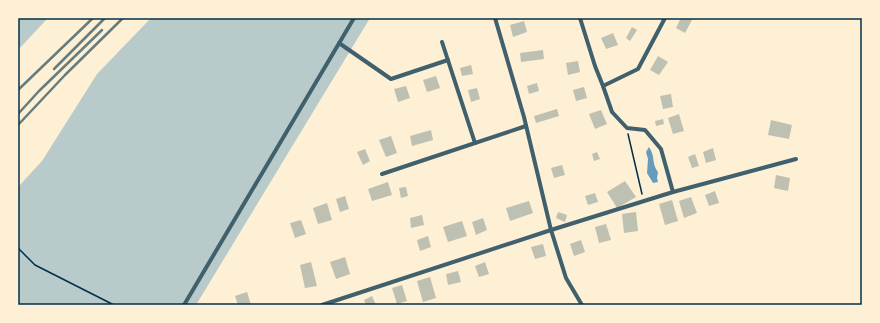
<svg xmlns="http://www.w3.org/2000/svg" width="880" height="323" font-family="Spectral,serif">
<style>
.green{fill:#b9caca}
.water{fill:#669bbc}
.building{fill:#bec0b2}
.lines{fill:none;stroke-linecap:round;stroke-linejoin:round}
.path{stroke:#003049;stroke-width:1.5}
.minor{stroke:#3f606c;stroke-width:4}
.rail{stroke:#657d81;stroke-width:2.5}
.neatline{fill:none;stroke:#003049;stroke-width:1.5}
</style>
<rect width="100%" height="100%" fill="#fdf0d5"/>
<g class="green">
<path d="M18,18H48L18,50Z"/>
<path d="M151,18H370L196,305H18V187L42,161L97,74Z"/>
</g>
<path class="water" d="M649,147C656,158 651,162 658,172L657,178L658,182L653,183L647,173L648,159L646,152Z"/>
<g class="building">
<path d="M681,18H693L685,33L676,28Z"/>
<path d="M524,21L527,32L513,37L510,25Z"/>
<path d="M632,27L637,30L630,41L626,38Z"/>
<path d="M613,33L618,45L606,49L601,38Z"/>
<path d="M543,50L544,59L521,62L520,53Z"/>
<path d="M658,56L668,62L659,75L650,70Z"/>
<path d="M578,61L580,72L568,75L566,63Z"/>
<path d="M471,65L473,74L462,76L460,68Z"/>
<path d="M436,76L440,88L427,92L423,80Z"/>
<path d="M537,83L539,91L529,94L527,86Z"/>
<path d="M406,86L410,98L398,102L394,89Z"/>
<path d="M584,87L587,98L576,101L573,90Z"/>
<path d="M477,88L480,99L471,102L468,90Z"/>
<path d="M671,94L673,107L663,109L660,96Z"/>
<path d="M557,109L559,116L536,123L534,116Z"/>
<path d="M601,110L607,124L595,129L589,114Z"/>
<path d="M679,114L684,131L673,134L668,118Z"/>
<path d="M663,119L664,124L656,126L655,121Z"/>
<path d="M771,120L792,125L789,139L768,135Z"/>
<path d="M431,130L433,140L412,146L410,136Z"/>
<path d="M391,136L397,153L386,157L379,140Z"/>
<path d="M713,148L716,160L706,163L703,152Z"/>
<path d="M365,149L370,161L363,165L357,152Z"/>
<path d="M597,152L600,159L594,161L592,154Z"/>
<path d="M695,154L699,166L692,168L688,157Z"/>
<path d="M562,165L565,175L554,178L551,168Z"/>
<path d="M776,175L790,178L788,191L774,188Z"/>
<path d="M625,181L636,197L617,208L607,192Z"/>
<path d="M388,182L392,195L372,201L368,189Z"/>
<path d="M406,187L408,196L401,198L399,188Z"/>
<path d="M715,191L719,203L709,206L705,195Z"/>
<path d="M595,193L598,202L588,205L585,196Z"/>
<path d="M345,196L349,209L340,212L336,199Z"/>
<path d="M691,197L697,213L684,218L679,201Z"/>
<path d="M672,200L678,221L665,225L659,204Z"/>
<path d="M529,201L533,213L510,221L506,208Z"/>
<path d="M327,203L332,220L318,224L313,208Z"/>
<path d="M558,212L567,215L565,222L556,218Z"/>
<path d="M636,212L638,231L624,233L622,214Z"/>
<path d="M422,215L424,225L411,228L410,218Z"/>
<path d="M483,218L487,230L476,235L472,222Z"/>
<path d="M301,220L306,234L295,238L290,223Z"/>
<path d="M462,221L467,236L448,242L443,227Z"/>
<path d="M606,224L611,240L599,243L595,227Z"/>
<path d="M428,236L431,247L420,251L417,240Z"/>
<path d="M581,240L585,252L574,256L570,244Z"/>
<path d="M543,244L546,256L535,259L531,247Z"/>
<path d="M345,257L350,274L336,279L330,262Z"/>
<path d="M311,262L317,286L305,288L300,265Z"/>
<path d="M485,262L489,274L479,277L475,266Z"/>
<path d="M458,271L461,282L448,285L446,274Z"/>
<path d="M430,277L436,298L423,302L417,281Z"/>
<path d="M402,285L407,301L397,304L392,288Z"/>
<path d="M247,292L251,305H238L235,296Z"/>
<path d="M372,296L376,305H366L364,300Z"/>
</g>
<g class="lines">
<g class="path">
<path d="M628,134L642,194"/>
<path d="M18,248L35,265L114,305"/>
</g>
<g class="minor">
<path d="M495,18L524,117L551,230L566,278L582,305"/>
<path d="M580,18L595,66L603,86L612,112L627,128L645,130L661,149L673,192"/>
<path d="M442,42L475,143"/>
<path d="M339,43L391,79L448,60"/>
<path d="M603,86L638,69L665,18"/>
<path d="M382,174L526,126"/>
<path d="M184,305L354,18"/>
<path d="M322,305L551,230L673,192L796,159"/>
</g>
<g class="rail">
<path d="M54,69L105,18"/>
<path d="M18,90L93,18"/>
<path d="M18,114L39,91L102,30"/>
<path d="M18,125L65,75L123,18"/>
</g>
</g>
<rect width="880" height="323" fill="none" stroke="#fdf0d5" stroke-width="38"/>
<rect x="19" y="19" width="842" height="285" class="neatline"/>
</svg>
